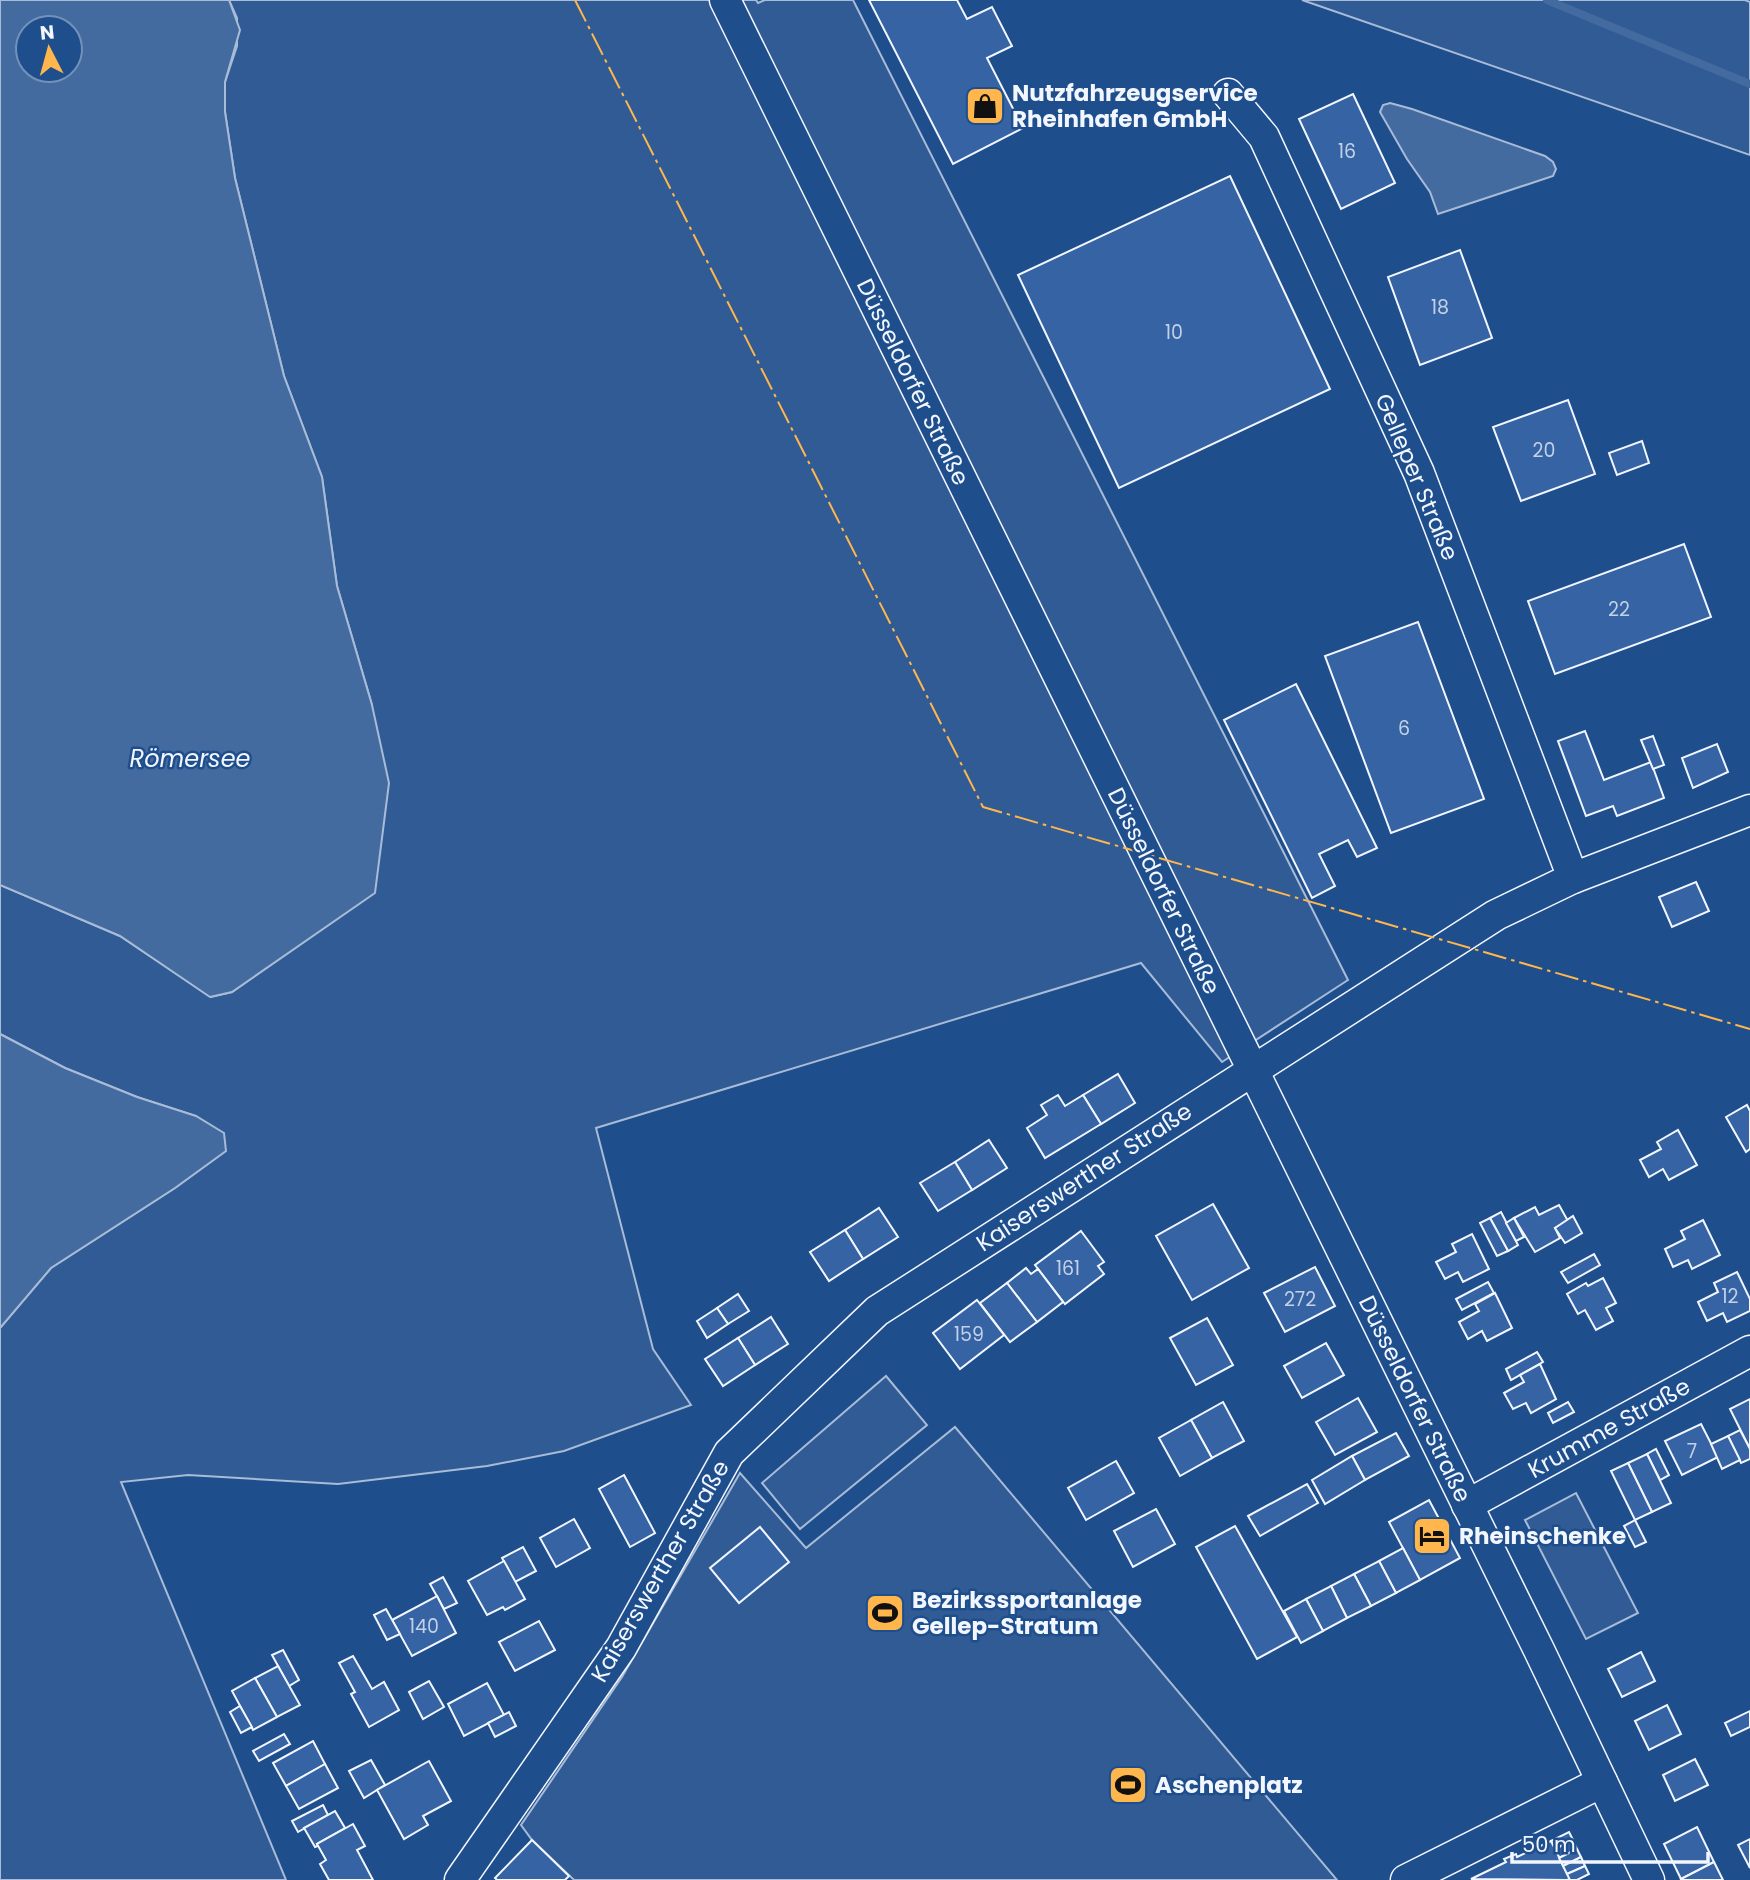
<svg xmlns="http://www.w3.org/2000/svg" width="1750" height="1880" font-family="Poppins,sans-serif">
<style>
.built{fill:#305b95;stroke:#a8bbd7;stroke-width:2}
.water{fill:#446ba0;stroke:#a8bbd7;stroke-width:2;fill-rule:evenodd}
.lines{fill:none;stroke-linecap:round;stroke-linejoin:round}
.stream{stroke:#446ba0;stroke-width:8}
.building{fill:#3563a3;stroke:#f2f6ff;stroke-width:2}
.minor-casing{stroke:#f2f6ff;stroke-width:33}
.minor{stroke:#1f4e8c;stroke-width:30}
.power{stroke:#ffb74d;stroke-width:2;stroke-dasharray:24 5 3.5 5;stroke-linecap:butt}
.labels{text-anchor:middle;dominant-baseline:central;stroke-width:5;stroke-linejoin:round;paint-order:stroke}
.number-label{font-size:19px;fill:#c3d1e8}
.poi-label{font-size:23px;font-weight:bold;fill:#f2f6ff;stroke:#1f4e8c;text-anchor:start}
.street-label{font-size:23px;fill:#f2f6ff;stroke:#1f4e8c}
.water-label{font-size:24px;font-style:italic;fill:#f2f6ff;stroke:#1f4e8c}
</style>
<rect width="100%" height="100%" fill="#1f4e8c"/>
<g class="built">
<path d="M229,0H756L758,3L765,0H853L1348,980L1222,1062L1141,963L596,1128L653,1349L691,1405L564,1451L487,1466L338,1484L188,1475L121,1482L286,1880H0V1328L51,1268L175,1188L225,1151L196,1116L137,1097L65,1068L0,1034V885L120,936L211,997L232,992L375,892L372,705L337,586L322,477L284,376L235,178L225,112V82L237,46V18Z"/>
<path d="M1302,0H1745L1750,2V155Z"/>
<path d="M886,1376L927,1425L800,1529L762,1483Z"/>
<path d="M955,1427L1337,1880H574L532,1840L521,1825L622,1677L740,1473L806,1548Z"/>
<path d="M1576,1493L1638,1613L1586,1639L1525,1520Z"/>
</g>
<g class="water">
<path d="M0,0H229L240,30L225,82V112L235,178L284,376L322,477L337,586L372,705L389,783L375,893L232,992L210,997L120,936L0,885ZM28,28H70V70H28Z"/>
<path d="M1390,103L1412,109L1545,156L1553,162L1556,169L1553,176L1438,214L1430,192L1407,159L1380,112L1383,105Z"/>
<path d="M0,1034L65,1068L137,1097L196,1116L224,1133L226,1151L175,1188L51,1268L0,1328Z"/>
</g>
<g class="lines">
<path class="stream" d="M1547,0L1750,84"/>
</g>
<g class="building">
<path d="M869,0H957L967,19L992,7L1012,46L987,58L1023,128L953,164Z"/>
<path d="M1353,94L1395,183L1341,209L1299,119Z"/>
<path d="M1230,176L1330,389L1119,488L1018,275Z"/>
<path d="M1460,250L1492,338L1420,365L1388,277Z"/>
<path d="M1568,400L1595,474L1521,501L1493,427Z"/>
<path d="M1642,441L1649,463L1617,475L1609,453Z"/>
<path d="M1684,544L1711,617L1555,674L1528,601Z"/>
<path d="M1418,622L1484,799L1391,833L1325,656Z"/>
<path d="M1296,684L1377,848L1357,857L1348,840L1319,854L1335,886L1312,898L1224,720Z"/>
<path d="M1585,731L1604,780L1651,762L1664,798L1617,816L1613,806L1586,816L1558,741Z"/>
<path d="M1653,736L1664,765L1653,769L1641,740Z"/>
<path d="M1717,744L1728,772L1693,788L1682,758Z"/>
<path d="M1696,882L1709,911L1672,927L1659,897Z"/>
<path d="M1118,1074L1135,1103L1101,1124L1083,1095Z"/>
<path d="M1058,1095L1065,1106L1083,1095L1101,1124L1045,1158L1027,1128L1047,1115L1041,1105Z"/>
<path d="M1747,1105L1750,1111V1149L1746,1152L1726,1117Z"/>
<path d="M1678,1130L1697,1165L1669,1180L1663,1169L1649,1177L1640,1160L1661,1149L1657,1142Z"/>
<path d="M989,1140L1007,1168L972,1190L955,1162Z"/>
<path d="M955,1162L972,1190L938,1211L920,1183Z"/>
<path d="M1213,1204L1249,1268L1192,1300L1156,1236Z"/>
<path d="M1559,1205L1568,1221L1555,1228L1560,1238L1535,1252L1514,1218L1535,1207L1539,1215Z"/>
<path d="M879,1208L898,1237L863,1259L845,1230Z"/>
<path d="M1501,1212L1518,1245L1508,1251L1490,1218Z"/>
<path d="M1573,1216L1582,1233L1565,1243L1555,1228Z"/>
<path d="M1490,1218L1508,1251L1497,1256L1480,1223Z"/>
<path d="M1514,1218L1524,1237L1516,1241L1506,1223Z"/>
<path d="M1703,1220L1720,1255L1692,1269L1688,1260L1673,1267L1665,1249L1685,1239L1681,1231Z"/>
<path d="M845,1230L863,1259L829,1281L810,1252Z"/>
<path d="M1081,1231L1104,1262L1098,1266L1104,1274L1065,1304L1035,1265Z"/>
<path d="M1472,1234L1489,1269L1463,1282L1458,1272L1445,1279L1436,1262L1456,1252L1452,1244Z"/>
<path d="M1594,1254L1600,1265L1568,1283L1561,1272Z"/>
<path d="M1315,1267L1335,1306L1285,1332L1264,1293Z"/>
<path d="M1026,1268L1031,1274L1038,1269L1063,1302L1037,1322L1007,1283Z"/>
<path d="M1737,1272L1750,1299V1311L1727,1322L1723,1313L1707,1321L1698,1302L1718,1292L1714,1283Z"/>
<path d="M1603,1278L1616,1303L1606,1308L1613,1321L1596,1330L1585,1310L1578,1314L1567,1294L1586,1283L1588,1286Z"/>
<path d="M1488,1282L1494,1293L1462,1310L1456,1299Z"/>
<path d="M1007,1283L1037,1322L1010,1342L980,1303Z"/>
<path d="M1495,1293L1512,1328L1487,1341L1482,1331L1468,1339L1459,1322L1479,1311L1475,1304Z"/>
<path d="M738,1294L749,1311L728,1324L717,1308Z"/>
<path d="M977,1300L1004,1335L960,1369L933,1333Z"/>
<path d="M717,1308L728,1324L707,1338L697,1321Z"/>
<path d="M771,1317L788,1344L755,1365L738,1338Z"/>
<path d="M1207,1318L1233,1365L1196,1385L1170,1338Z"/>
<path d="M738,1338L755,1365L723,1386L705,1359Z"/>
<path d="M1326,1343L1344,1375L1302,1398L1284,1366Z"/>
<path d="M1537,1352L1543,1362L1511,1380L1506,1369Z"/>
<path d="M1540,1364L1556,1399L1531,1413L1526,1403L1513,1409L1504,1393L1524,1382L1520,1375Z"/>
<path d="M1358,1398L1377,1432L1335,1455L1316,1422Z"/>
<path d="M1750,1399V1449L1730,1409Z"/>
<path d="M1223,1402L1244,1441L1212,1458L1191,1420Z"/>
<path d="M1568,1402L1574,1412L1553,1423L1548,1413Z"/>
<path d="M1191,1420L1212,1458L1180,1476L1159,1438Z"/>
<path d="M1701,1424L1718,1457L1682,1475L1665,1441Z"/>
<path d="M1740,1430L1750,1449V1459L1741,1463L1728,1436Z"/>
<path d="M1396,1433L1409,1456L1365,1480L1352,1456Z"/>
<path d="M1728,1436L1740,1460L1722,1469L1711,1444Z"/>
<path d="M1656,1449L1669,1475L1660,1480L1647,1454Z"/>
<path d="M1647,1454L1671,1503L1652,1512L1628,1463Z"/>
<path d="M1352,1456L1365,1480L1325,1504L1312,1480Z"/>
<path d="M1116,1461L1134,1493L1086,1520L1068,1488Z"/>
<path d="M1628,1463L1652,1512L1635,1520L1611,1471Z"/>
<path d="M624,1475L655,1533L630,1547L599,1489Z"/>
<path d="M1307,1484L1318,1503L1260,1536L1248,1516Z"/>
<path d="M1429,1500L1460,1558L1420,1580L1389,1522Z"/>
<path d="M1156,1509L1175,1544L1133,1567L1114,1531Z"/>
<path d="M574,1519L590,1548L556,1567L540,1538Z"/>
<path d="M1635,1520L1646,1542L1635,1547L1624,1526Z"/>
<path d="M1235,1526L1297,1637L1257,1659L1196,1547Z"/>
<path d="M760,1527L789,1562L739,1603L710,1568Z"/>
<path d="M523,1547L536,1571L515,1582L502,1558Z"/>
<path d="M1403,1548L1420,1580L1396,1593L1379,1561Z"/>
<path d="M504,1561L525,1599L505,1610L503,1607L487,1615L468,1581Z"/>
<path d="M1379,1561L1396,1593L1371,1606L1354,1574Z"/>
<path d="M1354,1574L1371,1606L1347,1618L1331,1586Z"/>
<path d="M443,1577L457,1603L444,1609L430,1584Z"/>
<path d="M1331,1586L1347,1618L1323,1631L1306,1599Z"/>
<path d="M437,1596L456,1633L412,1656L392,1620Z"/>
<path d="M1306,1599L1323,1631L1301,1643L1284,1611Z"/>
<path d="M386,1609L400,1634L387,1640L374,1615Z"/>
<path d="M539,1621L555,1650L515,1671L499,1642Z"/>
<path d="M283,1650L299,1680L289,1686L272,1655Z"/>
<path d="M1641,1652L1655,1681L1622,1697L1608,1669Z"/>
<path d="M353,1656L372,1689L384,1682L399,1710L369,1727L351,1694L355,1692L339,1663Z"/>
<path d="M278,1666L300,1705L277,1717L255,1678Z"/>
<path d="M255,1678L277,1717L253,1730L232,1691Z"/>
<path d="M429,1681L444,1707L423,1719L409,1692Z"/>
<path d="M487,1683L504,1715L464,1736L448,1704Z"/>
<path d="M1667,1705L1681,1734L1649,1750L1635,1721Z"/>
<path d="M240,1706L252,1727L241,1733L230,1712Z"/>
<path d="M1750,1711V1727L1731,1736L1725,1723Z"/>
<path d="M509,1712L516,1726L495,1737L488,1723Z"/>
<path d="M284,1734L290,1744L259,1761L253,1751Z"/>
<path d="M313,1741L325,1764L286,1786L273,1763Z"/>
<path d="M1695,1759L1708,1785L1675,1801L1663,1775Z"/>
<path d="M371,1760L385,1785L364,1798L349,1771Z"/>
<path d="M429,1761L451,1801L423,1816L428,1825L404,1839L377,1790Z"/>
<path d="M325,1764L338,1788L299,1809L286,1786Z"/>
<path d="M323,1805L328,1815L298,1832L292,1821Z"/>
<path d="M335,1811L345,1828L317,1844L318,1846L315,1847L304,1828Z"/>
<path d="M353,1824L365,1846L357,1850L373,1880H329L320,1864L326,1860L317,1844Z"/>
<path d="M1697,1827L1714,1862L1681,1879L1664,1844Z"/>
<path d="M1569,1832L1573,1840L1555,1849L1551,1841Z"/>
<path d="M1750,1839V1868L1738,1845Z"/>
<path d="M532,1840L569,1876L565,1880H497L495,1878Z"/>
<path d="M1573,1840L1577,1849L1559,1858L1555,1849Z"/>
<path d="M1551,1841L1570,1879L1567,1880L1471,1879L1506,1862L1504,1859L1516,1854L1517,1857Z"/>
<path d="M1577,1849L1581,1857L1563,1866L1559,1858Z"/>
<path d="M1581,1857L1585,1866L1567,1874L1563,1866Z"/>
<path d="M1714,1862L1723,1880H1682L1681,1879Z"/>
<path d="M1585,1866L1589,1874L1577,1880H1570L1567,1874Z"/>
</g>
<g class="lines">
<g class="minor-casing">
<g id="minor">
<path d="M725,0L1539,1650L1649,1880"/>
<path d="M1228,94L1264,137L1419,473L1573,878"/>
<path d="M1467,1505L1750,1351"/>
<path d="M460,1880L621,1648L729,1453L877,1311L1496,915L1573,878L1750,810"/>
<path d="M1406,1880L1602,1782"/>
</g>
</g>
<use href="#minor" class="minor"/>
<path class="power" d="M575,0L983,807L1750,1029"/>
</g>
<defs>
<g id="shop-square" transform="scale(2.0125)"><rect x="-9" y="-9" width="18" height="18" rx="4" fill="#ffb74d" stroke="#1f4e8c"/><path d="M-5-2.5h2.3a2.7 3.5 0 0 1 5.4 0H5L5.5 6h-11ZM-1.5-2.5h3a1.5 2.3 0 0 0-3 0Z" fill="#111"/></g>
<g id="hotel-square" transform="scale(2.0125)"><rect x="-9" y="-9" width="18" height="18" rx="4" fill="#ffb74d" stroke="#1f4e8c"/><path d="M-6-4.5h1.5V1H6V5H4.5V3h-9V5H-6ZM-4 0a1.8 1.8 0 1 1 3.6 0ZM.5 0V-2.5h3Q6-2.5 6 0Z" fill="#111"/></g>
<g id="stadium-square" transform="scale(2.0125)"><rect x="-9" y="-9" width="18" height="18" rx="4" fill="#ffb74d" stroke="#1f4e8c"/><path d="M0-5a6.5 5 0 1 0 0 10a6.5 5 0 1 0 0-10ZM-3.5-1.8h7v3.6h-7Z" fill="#111"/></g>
</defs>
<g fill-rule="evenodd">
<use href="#shop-square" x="985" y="106"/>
<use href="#hotel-square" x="1432" y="1536"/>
<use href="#stadium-square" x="885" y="1613"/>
<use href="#stadium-square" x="1128" y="1785"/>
</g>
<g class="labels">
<g class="number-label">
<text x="1347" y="151">16</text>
<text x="1440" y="307">18</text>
<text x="1174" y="332">10</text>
<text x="1544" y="450">20</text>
<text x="1619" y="609">22</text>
<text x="1404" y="728">6</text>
<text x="1068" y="1268">161</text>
<text x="1730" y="1296">12</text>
<text x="1300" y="1299">272</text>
<text x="969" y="1334">159</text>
<text x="1692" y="1451">7</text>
<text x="424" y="1626">140</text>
</g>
<g class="poi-label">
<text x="1012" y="93">Nutzfahrzeugservice<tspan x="1012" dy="26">Rheinhafen GmbH</tspan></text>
<text x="1459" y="1536">Rheinschenke</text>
<text x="912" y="1600">Bezirkssportanlage<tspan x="912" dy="26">Gellep-Stratum</tspan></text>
<text x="1155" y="1785">Aschenplatz</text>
</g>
<g class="street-label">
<text transform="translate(913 382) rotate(64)">Düsseldorfer Straße</text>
<text transform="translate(1417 477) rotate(67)">Gelleper Straße</text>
<text transform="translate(1164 891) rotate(64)">Düsseldorfer Straße</text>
<text transform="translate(1084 1177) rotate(-33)">Kaiserswerther Straße</text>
<text transform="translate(1415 1399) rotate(64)">Düsseldorfer Straße</text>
<text transform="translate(1609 1428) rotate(-29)">Krumme Straße</text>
<text transform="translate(660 1571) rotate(-60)">Kaiserswerther Straße</text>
</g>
<g class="water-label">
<text x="190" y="758">Römersee</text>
</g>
</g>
<g transform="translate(49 49) rotate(354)"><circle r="33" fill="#1f4e8c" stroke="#7391ba" stroke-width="2"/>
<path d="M0-5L12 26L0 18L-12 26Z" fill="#ffb74d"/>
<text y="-10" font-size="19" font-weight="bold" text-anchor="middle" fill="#f2f6ff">N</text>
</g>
<path d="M1512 1852v10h196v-10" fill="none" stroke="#f2f6ff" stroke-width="3.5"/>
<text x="1522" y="1852" font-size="21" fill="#f2f6ff" stroke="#1f4e8c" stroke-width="5" paint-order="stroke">50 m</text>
</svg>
